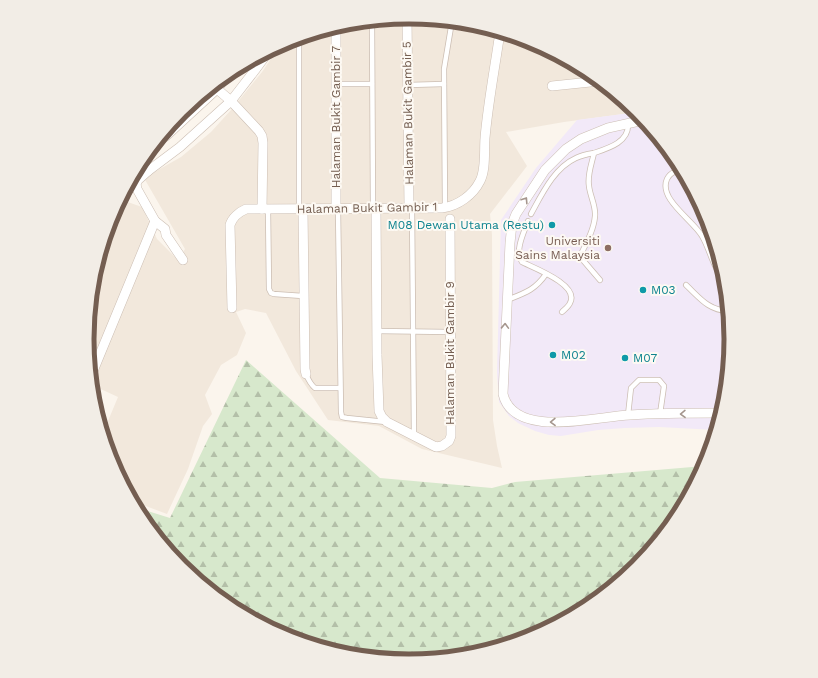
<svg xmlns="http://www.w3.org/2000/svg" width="818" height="678" font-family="'Work Sans',sans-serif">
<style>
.residential{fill:#f2e8dc}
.education{fill:#f2e9f8}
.forest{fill:url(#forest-firs)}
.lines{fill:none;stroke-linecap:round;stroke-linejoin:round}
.lane-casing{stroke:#ccbeb3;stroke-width:6}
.street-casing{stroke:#ccbeb3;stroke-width:10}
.lane{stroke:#fff;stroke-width:4.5}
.street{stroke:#fff;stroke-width:9}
.oneway{stroke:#a5968e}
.culture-dot{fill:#0f9aa8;stroke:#fdf9f3;stroke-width:1.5}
.education-dot{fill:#8d6e63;stroke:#fdf9f3;stroke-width:1.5}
.labels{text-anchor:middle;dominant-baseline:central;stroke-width:4;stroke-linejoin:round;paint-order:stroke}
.street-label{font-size:12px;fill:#745e51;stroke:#fdf9f3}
.culture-label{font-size:12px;fill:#0d838f;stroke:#fdf9f3;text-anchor:start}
.education-label{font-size:12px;fill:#785e54;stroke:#fdf9f3;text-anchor:end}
.rim{fill:none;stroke:#745e51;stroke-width:5}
</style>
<defs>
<pattern id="forest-firs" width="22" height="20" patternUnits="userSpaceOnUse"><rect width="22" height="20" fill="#d7e8cc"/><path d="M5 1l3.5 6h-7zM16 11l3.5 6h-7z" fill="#b3bfa8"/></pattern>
</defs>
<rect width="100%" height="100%" fill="#fbf5ed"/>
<path class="residential" d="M409,17L472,23L532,42L588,71L638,112L564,122L506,132L527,166L490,214L492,235L493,420L497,446L502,468L422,449L379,426L328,420L296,371L266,313L245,309L236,312L246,333L237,355L221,365L205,395L212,414L203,426L188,469L167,514L143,505L129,495L111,462L103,433L118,397L92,385L87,339L93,276L122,200L142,207L157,239L178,260L185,249L144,178L181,157L211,132L231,110L262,72L281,44L286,41L346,23Z"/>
<path class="education" d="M638,112L677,160L707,216L725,276L731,339L725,402L716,430L659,427L625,428L598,430L561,436L549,435L535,431L518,423L509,416L499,402L497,372L501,220L536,168L577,120Z"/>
<path class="forest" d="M246,360L380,478L492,488L515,482L704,466L677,518L637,567L588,607L532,637L472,655L409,661L346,655L286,636L230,607L181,567L141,518L135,505L138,508L170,518Z"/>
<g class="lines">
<g class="lane-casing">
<g id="lane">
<path d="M372,21L373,208"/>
<path d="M299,38V209"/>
<path d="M336,84H372"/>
<path d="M408,85L444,84"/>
<path d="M683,171C676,170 670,173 667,179C658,199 693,220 702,236C711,251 712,268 725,279"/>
<path d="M445,207L444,69L452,21"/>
<path d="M412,208L414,436"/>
<path d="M268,209L269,289L271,293L274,294L303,296"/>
<path d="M338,209L341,412L342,417L347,418L386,422"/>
<path d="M531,214C542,194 554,168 576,158C582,155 588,154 594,153"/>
<path d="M528,221C524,232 514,252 522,262C534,268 580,285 570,303C569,306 565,309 562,312"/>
<path d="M600,280L582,259L581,254C587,242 594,229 595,216C596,206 590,196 589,186C587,175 592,163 594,153C609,148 629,142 628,124"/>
<path d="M686,285C700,298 708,310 728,311"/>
<path d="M507,300C525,293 535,290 546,274"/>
<path d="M376,331L450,332"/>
<path d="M306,374C308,379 310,384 315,388H340"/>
<path d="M628,415L631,388L639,380H659L664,386L660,414"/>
</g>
</g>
<g class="street-casing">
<g id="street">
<path d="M407,17L409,208"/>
<path d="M336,26V209"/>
<path d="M552,86L600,81"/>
<path d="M217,89L231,101L259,131L262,136L263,143L262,209"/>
<path d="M644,120L608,128L581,139L566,149L545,170L516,214L512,224L510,243L503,394C514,440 597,416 630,415C660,413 691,413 721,413"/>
<path d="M155,144L166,136L217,89L231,71"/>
<path d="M141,161L148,171"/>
<path d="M376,208L377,355L379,411L382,417L387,422L432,445L436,447L442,446L449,441L451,436L450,219"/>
<path d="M303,209L305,369L306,374"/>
<path d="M183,260L166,235L165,229L155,221L137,189L136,184L138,180L148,171L180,147L231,101L255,70L269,51"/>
<path d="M232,308L230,225C232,218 239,212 246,209L442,208C458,206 473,195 480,181C486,170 484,151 485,138C488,103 495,67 500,32"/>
<path d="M91,376L155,221"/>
</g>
</g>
<use href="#lane" class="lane"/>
<use href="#street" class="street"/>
</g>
<defs><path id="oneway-chevron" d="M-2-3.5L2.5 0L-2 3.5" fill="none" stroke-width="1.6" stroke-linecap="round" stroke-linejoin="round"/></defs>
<g class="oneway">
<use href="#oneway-chevron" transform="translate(525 200) rotate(-57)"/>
<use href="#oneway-chevron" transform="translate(505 326) rotate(-88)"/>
<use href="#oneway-chevron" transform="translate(683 414) rotate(179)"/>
<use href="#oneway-chevron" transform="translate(553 422) rotate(179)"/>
</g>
<g class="culture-dot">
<circle cx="552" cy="225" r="4"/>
<circle cx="643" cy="290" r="4"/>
<circle cx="553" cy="355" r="4"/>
<circle cx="625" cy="358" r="4"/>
</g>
<circle class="education-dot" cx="608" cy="248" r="4"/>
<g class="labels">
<g class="street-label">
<text transform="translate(408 113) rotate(-91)">Halaman Bukit Gambir 5</text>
<text transform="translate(336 117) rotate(-90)">Halaman Bukit Gambir 7</text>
<text transform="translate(367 208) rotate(-1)">Halaman Bukit Gambir 1</text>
<text transform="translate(450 353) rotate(-90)">Halaman Bukit Gambir 9</text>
</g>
<g class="culture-label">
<text x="544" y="225" text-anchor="end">M08 Dewan Utama (Restu)</text>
<text x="651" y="290">M03</text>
<text x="561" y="355">M02</text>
<text x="633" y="358">M07</text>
</g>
<g class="education-label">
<text x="600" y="241">Universiti<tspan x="600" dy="14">Sains Malaysia</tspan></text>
</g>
</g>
<path d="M0 0H818V678H0ZM94 339a315 315 0 1 1 630 0a315 315 0 1 1-630 0Z" fill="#f2ede6" fill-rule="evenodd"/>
<path class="rim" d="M94 339a315 315 0 1 1 630 0a315 315 0 1 1-630 0Z"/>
</svg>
